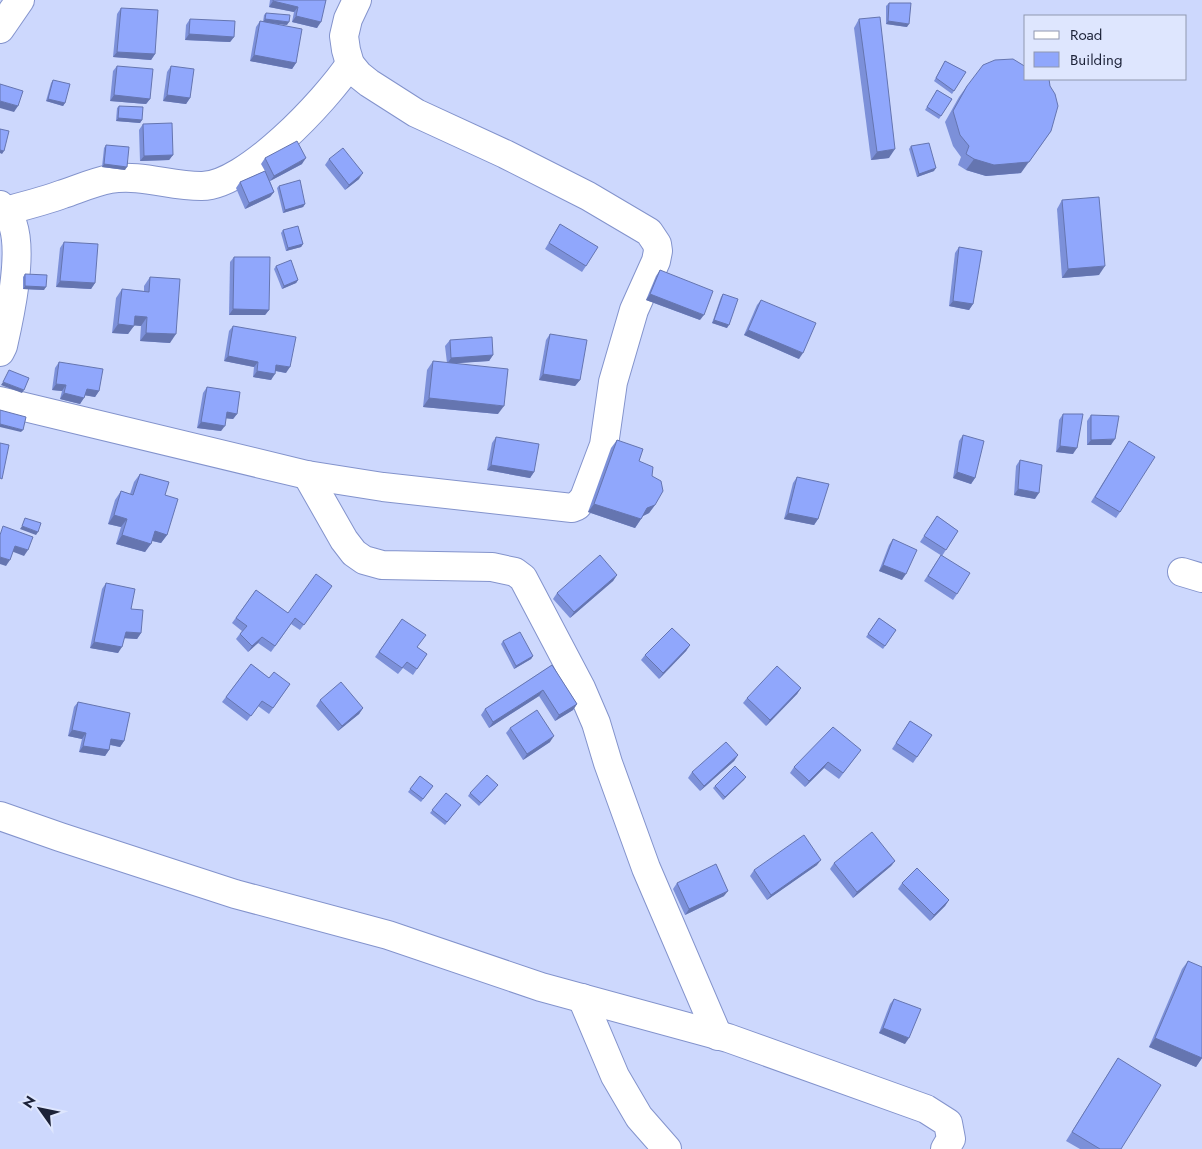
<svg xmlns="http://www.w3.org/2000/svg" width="1202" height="1149" font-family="Jost,sans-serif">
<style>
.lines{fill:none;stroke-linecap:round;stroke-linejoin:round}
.minor-casing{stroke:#8393cc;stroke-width:30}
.minor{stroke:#fff;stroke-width:28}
.wall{fill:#7c90d9}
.shaded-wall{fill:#6575b0}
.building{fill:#90a7fc;stroke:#6575b0}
</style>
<rect width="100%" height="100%" fill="#cdd8fd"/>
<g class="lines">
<g class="minor-casing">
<g id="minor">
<path d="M0,29L20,0"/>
<path d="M0,205C5,211 10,218 13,225C23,255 10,315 3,346L0,352"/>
<path d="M5,211C24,206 44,201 63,194C78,189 94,182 110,179C141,174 170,186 201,186C245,187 326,100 350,64"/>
<path d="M0,401L307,475L383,487L572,508L577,506L584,498L604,445L613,382L634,310L656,261L658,251L657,244L649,232L588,196L505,154L416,113L369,83L359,75L350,64L346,50L344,36L348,19L357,0"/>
<path d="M307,475L344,540L354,553L364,560L382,565L492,567L515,572L523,578L581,688L596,723L608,763L646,868L718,1036"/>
<path d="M1182,572L1202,578"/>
<path d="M0,816L60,837L235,894L388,935L541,987L728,1038L926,1109L948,1123L951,1139L945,1149"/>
<path d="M582,998L615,1076L639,1117L667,1149"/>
</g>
</g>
<use href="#minor" class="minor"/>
</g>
<g class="wall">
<path d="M270,0H326L317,28L292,22L294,12L269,7Z"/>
<path d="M889,3L907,27L886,24V6Z"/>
<path d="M121,8L155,54L151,60L113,57L117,14Z"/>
<path d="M266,13L287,25L266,23L296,63L292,69L250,61L256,27L260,21L263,22L264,15Z"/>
<path d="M190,19L234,37L230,42L185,40L186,25Z"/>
<path d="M859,19L889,158L871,160L854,28Z"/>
<path d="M945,61L966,72L952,94L934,81Z"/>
<path d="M117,66L150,99L146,104L110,101L113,71Z"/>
<path d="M171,66L190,98L186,104L163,101L167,72Z"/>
<path d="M53,80L65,103L63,106L46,101L51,83Z"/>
<path d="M967,86L1021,173L986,176L966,170L958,165L961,157L953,146L945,122L959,97Z"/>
<path d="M937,90L952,99L939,119L925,110Z"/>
<path d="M119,106L142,120L140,123L116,121L117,108Z"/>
<path d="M143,124L173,155L169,160L140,161L139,130Z"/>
<path d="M106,145L125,170L102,167L104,148Z"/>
<path d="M911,146L934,171L917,177L909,149Z"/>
<path d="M265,158L302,164L270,181L274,192L270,197L245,209L236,188L240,182L265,171L261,164Z"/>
<path d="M329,159L359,179L345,190L325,165Z"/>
<path d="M279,186L305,204L303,207L283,213L277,188Z"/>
<path d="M1062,200L1099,275L1062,278L1057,209Z"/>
<path d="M560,224L586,266L582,272L545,249Z"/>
<path d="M283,230L303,244L301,247L286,251L281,233Z"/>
<path d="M64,242L95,283L91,289L56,287L60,248Z"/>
<path d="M959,247L973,304L969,310L949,306L955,253Z"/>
<path d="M234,257L269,310L265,315H229L230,262Z"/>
<path d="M276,266L298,280L296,283L282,289L274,269Z"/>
<path d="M660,270L700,320L646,300L656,276Z"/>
<path d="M25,274L44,290L23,289V277Z"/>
<path d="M150,277L170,343L140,341L141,326L134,325L128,334L112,333L116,298L122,289L144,291V286Z"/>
<path d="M723,294L727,328L712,323L721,297Z"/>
<path d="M761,300L799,359L744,335L757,305Z"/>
<path d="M233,326L286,373L275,371L271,380L253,377L254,367L224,361L229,331Z"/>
<path d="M550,334L580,380L575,386L539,380L546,340Z"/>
<path d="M450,340L493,355L489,361L452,363L498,414L423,407L427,370L433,361L447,363L445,346Z"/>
<path d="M59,362L99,391L95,397L85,395L80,404L60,399L62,391L52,390L55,368Z"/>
<path d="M207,387L237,414L233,419L226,418L221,431L197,428L203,393Z"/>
<path d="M1063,414L1073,454L1056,452L1059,420Z"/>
<path d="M1091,415L1111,445H1087V421Z"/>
<path d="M963,435L975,478L971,484L953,478L959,441Z"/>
<path d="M496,437L534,472L530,478L487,470L492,443Z"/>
<path d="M617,440L639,461L655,505L649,513L643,516L635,528L588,512L611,448Z"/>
<path d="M1129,441L1120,512L1116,518L1091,502Z"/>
<path d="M1020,460L1035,499L1014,495L1016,466Z"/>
<path d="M140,474L165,495L167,535L161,543L152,541L145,552L116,544L121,527L108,524L115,500L121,491L130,494L134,482Z"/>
<path d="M797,477L818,519L814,525L784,519L793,483Z"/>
<path d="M937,516L958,531L942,556L920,542Z"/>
<path d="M893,539L902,580L879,571L889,545Z"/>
<path d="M937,561L957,594L953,600L924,581Z"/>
<path d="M617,575L613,581L570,618L553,599L557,593Z"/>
<path d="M106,583L131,609L141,633L137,639L124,638L118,653L90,648L102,589Z"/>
<path d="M332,586L300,630L291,624L271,652L258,643L248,652L236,639L242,631L232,623L256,590L288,613Z"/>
<path d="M879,618L896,630L883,649L866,637Z"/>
<path d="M402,619L417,647L427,654L413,675L403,668L398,674L375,657Z"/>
<path d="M503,641L533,656L531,659L514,669L501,644Z"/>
<path d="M690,645L686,651L659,679L641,660L645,655Z"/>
<path d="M251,664L269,678L290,684L269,714L258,706L247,721L222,702Z"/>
<path d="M552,665L577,704L573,710L555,721L539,696L489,728L481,715L485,709Z"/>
<path d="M801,688L797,694L766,726L743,703L747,698Z"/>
<path d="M320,700L363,708L359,714L338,731L316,706Z"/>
<path d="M78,702L124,741L120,747L110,745L109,750L105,756L79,752L82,739L68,736L74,707Z"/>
<path d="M910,721L932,735L913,763L892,749Z"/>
<path d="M510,728L550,742L523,760L506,733Z"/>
<path d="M861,750L839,779L824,768L805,787L790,773L794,767Z"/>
<path d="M738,755L734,761L700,791L688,778L692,772Z"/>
<path d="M420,776L433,786L421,802L408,792Z"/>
<path d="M746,777L723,800L713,788L715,786Z"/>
<path d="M496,788L479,806L468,796L470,793Z"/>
<path d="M446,793L461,805L445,825L430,813Z"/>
<path d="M895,861L891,866L853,898L830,869L834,863Z"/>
<path d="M817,865L767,900L750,876L754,870Z"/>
<path d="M677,883L724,896L685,915L673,889Z"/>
<path d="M902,883L949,900L945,906L930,921L898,889Z"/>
<path d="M1188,961L1202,1058L1196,1067L1149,1047L1182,969Z"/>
<path d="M894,999L905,1044L879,1033L890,1004Z"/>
<path d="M1118,1058L1121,1149H1080L1066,1141Z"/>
</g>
<g class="shaded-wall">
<path d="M273,1L298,7L294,12L269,7Z"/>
<path d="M296,16L321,22L317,28L292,22Z"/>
<path d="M265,19L289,22L287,25L263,22Z"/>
<path d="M888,21L909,24L907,27L886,24Z"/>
<path d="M189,34L234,37L230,42L185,40Z"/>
<path d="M117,52L155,54L151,60L113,57Z"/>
<path d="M254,55L296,63L292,69L250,61Z"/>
<path d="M114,95L150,99L146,104L110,101Z"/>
<path d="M167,95L190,98L186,104L163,101Z"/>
<path d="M48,99L65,103L63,106L46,101Z"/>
<path d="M0,101L18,106L14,112L0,108Z"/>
<path d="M118,118L142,120L140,123L116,121Z"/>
<path d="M1051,131L1021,173L986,176L966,170L974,159Z"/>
<path d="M895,149L889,158L871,160L877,152Z"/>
<path d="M0,150L4,151L2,154L0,153Z"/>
<path d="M173,155L169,160L140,161L144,156Z"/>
<path d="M306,158L302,164L270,181L274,176Z"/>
<path d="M104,164L127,167L125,170L102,167Z"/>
<path d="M936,168L934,171L917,177L919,174Z"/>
<path d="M363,173L359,179L345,190L349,185Z"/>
<path d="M274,192L270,197L245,209L249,203Z"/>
<path d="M305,204L303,207L283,213L285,210Z"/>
<path d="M303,244L301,247L286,251L288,248Z"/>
<path d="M1105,266L1099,275L1062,278L1068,269Z"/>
<path d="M298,280L296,283L282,289L284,286Z"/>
<path d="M60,281L95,283L91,289L56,287Z"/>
<path d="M25,286L46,287L44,290L23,289Z"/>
<path d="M650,294L704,315L700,320L646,300Z"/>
<path d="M953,301L973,304L969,310L949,306Z"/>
<path d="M233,309L269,310L265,315H229Z"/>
<path d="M135,316L147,317L141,326L129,325Z"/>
<path d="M714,320L729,325L727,328L712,323Z"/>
<path d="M118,324L134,326L128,334L112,333Z"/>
<path d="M748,330L803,353L799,359L744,335Z"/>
<path d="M146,333L176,334L170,343L140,341Z"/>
<path d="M493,355L489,361L447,364L451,358Z"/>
<path d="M228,356L258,362L254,367L224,361Z"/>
<path d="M276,365L290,367L286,373L272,370Z"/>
<path d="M257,371L275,374L271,380L253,377Z"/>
<path d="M543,374L580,380L575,386L539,380Z"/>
<path d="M3,382L24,390L22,393L1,385Z"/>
<path d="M56,384L66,385L62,391L52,390Z"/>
<path d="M87,389L99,391L95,397L83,395Z"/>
<path d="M64,393L84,398L80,404L60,399Z"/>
<path d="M429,398L504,406L498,414L423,407Z"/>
<path d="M227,412L237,414L233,419L223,418Z"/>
<path d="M201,422L225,426L221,431L197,428Z"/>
<path d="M0,424L23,430L21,432L0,427Z"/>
<path d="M1115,439L1111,445H1087L1091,440Z"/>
<path d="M1060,446L1077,448L1073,454L1056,452Z"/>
<path d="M491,465L534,472L530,478L487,470Z"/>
<path d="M957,472L975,478L971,484L953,478Z"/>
<path d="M1018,489L1039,493L1035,499L1014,495Z"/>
<path d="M594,504L641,519L635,528L588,512Z"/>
<path d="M655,505L649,513L641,517L647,508Z"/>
<path d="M788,513L818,519L814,525L784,519Z"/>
<path d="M114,515L127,519L121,527L108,524Z"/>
<path d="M22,526L38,532L36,535L20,529Z"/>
<path d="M155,531L167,535L161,543L149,540Z"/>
<path d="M122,535L151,544L145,552L116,544Z"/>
<path d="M15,546L28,550L24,556L11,551Z"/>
<path d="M0,557L10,560L6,566L0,564Z"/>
<path d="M883,565L906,574L902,580L879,571Z"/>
<path d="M617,575L613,581L570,618L574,612Z"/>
<path d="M126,632L141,633L137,639L122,638Z"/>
<path d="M262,637L258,643L248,652L252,646Z"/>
<path d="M94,642L122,647L118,653L90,648Z"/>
<path d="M690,645L686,651L659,679L663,673Z"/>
<path d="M533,656L531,659L514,669L516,666Z"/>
<path d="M801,688L797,694L766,726L770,720Z"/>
<path d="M543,690L539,696L489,728L493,722Z"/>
<path d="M577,704L573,710L555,721L559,715Z"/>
<path d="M363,708L359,714L338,731L342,726Z"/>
<path d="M72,730L86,733L82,739L68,736Z"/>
<path d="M554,736L550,742L523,760L527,754Z"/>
<path d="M111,739L124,741L120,747L107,744Z"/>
<path d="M83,746L109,750L105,756L79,752Z"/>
<path d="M738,755L734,761L700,791L704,786Z"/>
<path d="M828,762L824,768L805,787L809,781Z"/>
<path d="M746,777L744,780L723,800L725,797Z"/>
<path d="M821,860L817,865L767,900L771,895Z"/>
<path d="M895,861L891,866L853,898L857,892Z"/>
<path d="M728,891L724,896L685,915L689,909Z"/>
<path d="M949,900L945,906L930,921L934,915Z"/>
<path d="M883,1028L909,1038L905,1044L879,1033Z"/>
<path d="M1155,1038L1202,1058L1196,1067L1149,1047Z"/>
</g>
<g class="building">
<path d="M273,0H326L321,22L296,16L298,7L273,1Z"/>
<path d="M889,3H911L909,24L888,21Z"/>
<path d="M121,8L158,10L155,54L117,52Z"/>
<path d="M266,13L290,15L289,22L265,19Z"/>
<path d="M880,17L895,149L877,152L859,19Z"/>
<path d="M190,19L235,21L234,37L189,34Z"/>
<path d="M260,21L302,29L296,63L254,55Z"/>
<path d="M1013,59L1026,67V79H1049L1050,86L1055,94L1058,106L1051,131L1029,162L994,165L974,159L966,154L969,146L960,135L953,111L967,86L983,65L995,60Z"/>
<path d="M945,61L966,72L954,91L936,78Z"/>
<path d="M117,66L153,69L150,99L114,95Z"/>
<path d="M171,66L194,69L190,98L167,95Z"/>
<path d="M53,80L70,84L65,103L48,99Z"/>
<path d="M0,84L23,91L18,106L0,101Z"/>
<path d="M937,90L952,99L941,116L927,107Z"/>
<path d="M119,106L143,107L142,120L118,118Z"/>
<path d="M172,123L173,155L144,156L143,124Z"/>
<path d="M0,129L9,131L4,151L0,150Z"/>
<path d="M297,141L306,158L274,176L265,158Z"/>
<path d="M929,143L936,168L919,174L911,146Z"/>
<path d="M106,145L129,147L127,167L104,164Z"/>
<path d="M343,148L363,173L349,185L329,159Z"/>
<path d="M265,171L274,192L249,203L240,182Z"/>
<path d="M300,180L305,204L285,210L279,186Z"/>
<path d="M1099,197L1105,266L1068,269L1062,200Z"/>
<path d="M560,224L598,247L586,266L549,243Z"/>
<path d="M298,226L303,244L288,248L283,230Z"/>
<path d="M64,242L98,244L95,283L60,281Z"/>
<path d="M959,247L982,251L973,304L953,301Z"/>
<path d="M234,257H270L269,310L233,309Z"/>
<path d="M291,260L298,280L284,286L276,266Z"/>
<path d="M660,270L713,291L704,315L650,294Z"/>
<path d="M25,274L47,275L46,287L25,286Z"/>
<path d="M150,277L180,279L176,334L146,333L147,317L135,316L134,326L118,324L122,289L149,292Z"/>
<path d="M723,294L738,299L729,325L714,320Z"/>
<path d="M761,300L816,323L803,353L748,330Z"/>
<path d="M233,326L296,337L290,367L276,365L275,374L257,371L258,362L228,356Z"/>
<path d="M550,334L587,340L580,380L543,374Z"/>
<path d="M492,337L493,355L451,358L450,340Z"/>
<path d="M433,361L508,369L504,406L429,398Z"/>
<path d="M59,362L103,369L99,391L87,389L84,398L64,393L66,385L56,384Z"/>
<path d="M9,370L29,378L24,390L3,382Z"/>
<path d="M207,387L240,392L237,414L227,412L225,426L201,422Z"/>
<path d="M0,410L26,417L23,430L0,424Z"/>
<path d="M1063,414H1083L1077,448L1060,446Z"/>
<path d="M1091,415L1119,416L1115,439L1091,440Z"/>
<path d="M963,435L984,441L975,478L957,472Z"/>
<path d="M496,437L539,444L534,472L491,465Z"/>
<path d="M617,440L643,449L639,461L653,467L652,476L661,481L663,491L655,505L647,508L641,519L594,504Z"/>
<path d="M1129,441L1155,457L1120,512L1095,497Z"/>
<path d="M0,443L9,445L2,479L0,478Z"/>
<path d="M1020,460L1042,465L1039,493L1018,489Z"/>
<path d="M140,474L169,482L165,495L178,499L167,535L155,531L151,544L122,535L127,519L114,515L121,491L133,495Z"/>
<path d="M797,477L829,484L818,519L788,513Z"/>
<path d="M937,516L958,531L946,550L924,536Z"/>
<path d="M25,518L41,523L38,532L22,526Z"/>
<path d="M3,526L33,537L28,550L15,546L10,560L0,557V535Z"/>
<path d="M893,539L917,550L906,574L883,565Z"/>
<path d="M600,555L617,575L574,612L557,593Z"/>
<path d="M941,555L970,573L957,594L928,576Z"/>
<path d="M316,574L332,586L304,625L295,618L275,646L262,637L252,646L240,634L247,626L236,618L256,590L288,613Z"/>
<path d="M106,583L135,589L131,609L143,610L141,633L126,632L122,647L94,642Z"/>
<path d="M879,618L896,630L885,646L868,634Z"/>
<path d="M402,619L426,635L417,647L427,654L417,669L407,662L402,668L379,652Z"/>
<path d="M672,628L690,645L663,673L645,655Z"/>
<path d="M520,632L533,656L516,666L503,641Z"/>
<path d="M251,664L269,678L274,672L290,684L273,708L262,701L251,716L226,697Z"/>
<path d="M552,665L577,704L559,715L543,690L493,722L485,709Z"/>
<path d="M777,666L801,688L770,720L747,698Z"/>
<path d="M341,682L363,708L342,726L320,700Z"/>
<path d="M78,702L130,713L124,741L111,739L109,750L83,746L86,733L72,730Z"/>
<path d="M537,710L554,736L527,754L510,728Z"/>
<path d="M910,721L932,735L917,757L896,743Z"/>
<path d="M833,727L861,750L843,773L828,762L809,781L794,767Z"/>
<path d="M726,742L738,755L704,786L692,772Z"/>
<path d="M735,766L746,777L725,797L715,786Z"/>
<path d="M487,775L498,785L481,803L470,793Z"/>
<path d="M420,776L433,786L423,799L410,789Z"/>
<path d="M446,793L461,805L447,822L432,810Z"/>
<path d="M872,832L895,861L857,892L834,863Z"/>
<path d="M804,835L821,860L771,895L754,870Z"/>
<path d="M716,864L728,891L689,909L677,883Z"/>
<path d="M917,868L949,900L934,915L902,883Z"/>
<path d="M1188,961L1202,967V1058L1155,1038Z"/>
<path d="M894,999L921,1009L909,1038L883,1028Z"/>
<path d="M1118,1058L1161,1085L1121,1149H1100L1072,1132Z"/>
</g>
<rect x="1024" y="15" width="162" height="65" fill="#dee6fe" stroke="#9098af"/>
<rect x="1034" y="31" width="25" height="8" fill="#ffffff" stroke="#9098af"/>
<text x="1070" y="40" font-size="15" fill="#1c2238">Road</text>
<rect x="1034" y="52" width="25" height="15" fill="#90a7fc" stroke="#9098af"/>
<text x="1070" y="65" font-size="15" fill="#1c2238">Building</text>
<g transform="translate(40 1109) rotate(303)" stroke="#dee6fe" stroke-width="4" paint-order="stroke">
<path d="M0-4L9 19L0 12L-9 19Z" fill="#1c2238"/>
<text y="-8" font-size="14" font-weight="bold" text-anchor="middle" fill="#1c2238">N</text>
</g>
</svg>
